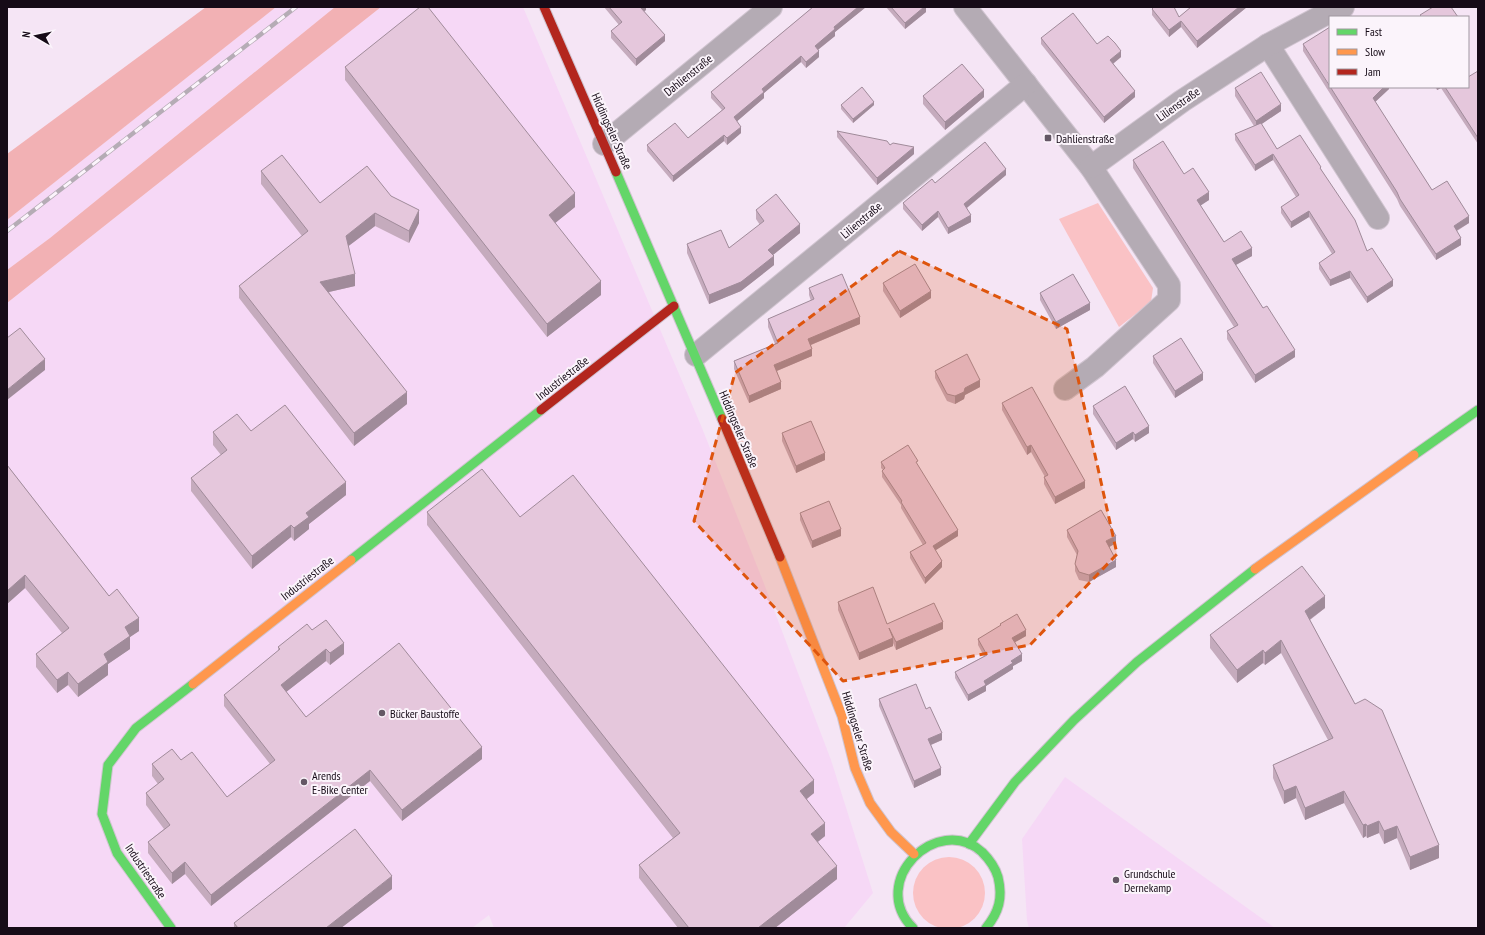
<svg xmlns="http://www.w3.org/2000/svg" width="1485" height="935" font-family="'PT Sans Narrow',sans-serif">
<style>
.built{fill:#f6d8f6}
.green{fill:#fac2c5}
.forest{fill:#f2b1b4}
.lines{fill:none;stroke-linecap:round;stroke-linejoin:round}
.street-casing{stroke:#d0c4d0;stroke-width:24}
.fast-casing{stroke:#d0c4d0;stroke-width:11}
.slow-casing{stroke:#d0c4d0;stroke-width:11}
.jam-casing{stroke:#d0c4d0;stroke-width:11}
.street{stroke:#b4abb4;stroke-width:22}
.fast{stroke:#63d668;stroke-width:9}
.slow{stroke:#ff974d;stroke-width:9}
.jam{stroke:#b3261e;stroke-width:9}
.rail-casing{stroke:#b5acb5;stroke-width:4.5}
.rail{stroke:#fbf4fb;stroke-width:3;stroke-dasharray:9;stroke-linecap:butt}
.wall{fill:#c5abbd}
.shaded-wall{fill:#a08b9a}
.building{fill:#e5c7dc;stroke:#a08b9a}
.marked{fill:#de550d;fill-opacity:0.2;stroke:#de550d;stroke-width:3;stroke-dasharray:8 5;stroke-linejoin:round}
.poi-dot{fill:#645765;stroke:#fbf4fb;stroke-width:1.5}
.labels{text-anchor:middle;dominant-baseline:central;stroke-width:4;stroke-linejoin:round;paint-order:stroke}
.street-label{font-size:12px;fill:#160b17;stroke:#fbf4fb}
.poi-label{font-size:12px;fill:#160b17;stroke:#fbf4fb;text-anchor:start}
</style>
<rect width="100%" height="100%" fill="#f5e5f5"/>
<g class="built">
<path d="M276,7H335L50,238L7,270V220Z"/>
<path d="M381,7H523L702,428L763,581L831,760L873,893L844,928H494L489,915L472,928H7V303Z"/>
<path d="M1065,777L1275,928H1029L1027,921L1022,839Z"/>
</g>
<g class="green">
<path d="M1098,203L1153,288L1151,302L1119,327L1059,219Z"/>
<circle cx="949" cy="893" r="36"/>
</g>
<g class="forest">
<path d="M206,7H276L7,220V154Z"/>
<path d="M335,7H381L7,303V270L50,238Z"/>
</g>
<g class="lines">
<g class="street-casing">
<g id="street">
<path d="M965,7L1091,167L1169,285V300L1095,367L1065,389"/>
<path d="M1268,45L1378,218"/>
<path d="M604,144L771,7"/>
<path d="M1091,167L1182,101L1268,45L1333,10L1343,7"/>
<path d="M696,355L845,233L1026,84"/>
</g>
</g>
<g class="fast-casing">
<g id="fast">
<path d="M616,172L722,419"/>
<path d="M1414,455L1478,410"/>
<path d="M351,560L541,410"/>
<path d="M969,844L1015,782L1074,720L1137,662L1255,569"/>
<path d="M171,928L117,853L102,814L108,765L136,728L193,684"/>
<path d="M913,928C867,882 937,812 982,852C989,859 995,867 998,877C1003,898 999,912 986,928"/>
</g>
</g>
<g class="slow-casing">
<g id="slow">
<path d="M780,557L842,716L855,768L870,803L891,832L914,854"/>
<path d="M1255,569L1414,455"/>
<path d="M193,684L351,560"/>
</g>
</g>
<g class="jam-casing">
<g id="jam">
<path d="M544,7L616,172"/>
<path d="M541,410L674,306"/>
<path d="M722,419L780,557"/>
</g>
</g>
<use href="#street" class="street"/>
<use href="#fast" class="fast"/>
<use href="#slow" class="slow"/>
<use href="#jam" class="jam"/>
<g class="rail-casing">
<path id="rail" d="M7,231L296,7"/>
</g>
<use href="#rail" class="rail"/>
</g>
<g class="wall">
<path d="M604,7H646V10L644,11L665,41L636,66L611,38V31L619,25Z"/>
<path d="M813,7H866L835,32V36L818,50L819,57L806,68L801,62L764,93V98L737,121L741,133L727,145L724,141L673,182L647,151V145L688,138L722,110L711,98V92Z"/>
<path d="M886,7H926V12L905,29Z"/>
<path d="M1191,7H1247L1197,48L1181,27L1169,37L1152,15V9L1179,17Z"/>
<path d="M1041,38L1097,44L1121,57L1113,64L1135,97L1104,123L1041,44Z"/>
<path d="M1303,44L1330,87H1389V89L1375,102L1432,190L1469,223L1457,231L1461,245L1436,260L1400,206L1397,199L1303,51Z"/>
<path d="M345,67L575,207L555,223L601,295L547,337L345,80Z"/>
<path d="M1478,71V144L1441,88L1437,90L1435,87H1468Z"/>
<path d="M1235,88L1281,111L1261,124L1277,149L1321,169L1367,251L1393,286L1367,303L1350,278L1330,286L1319,269V263L1332,254L1309,217L1291,228L1281,213V207L1296,197L1273,160L1255,171L1235,140V134L1254,126L1235,96Z"/>
<path d="M923,96L984,97L945,130L923,104Z"/>
<path d="M841,105H874L853,123L841,109Z"/>
<path d="M837,131L890,145L914,154L877,185L837,137Z"/>
<path d="M1133,160L1184,174L1209,200L1200,205L1224,242L1252,256L1236,265L1263,308L1295,357L1255,383L1227,339V331L1234,327L1133,168Z"/>
<path d="M261,171L320,203L391,196L419,223L409,243L375,226L348,246L355,286L329,292L407,404L354,446L239,298V286L302,236L261,184Z"/>
<path d="M1006,175L967,208L971,222L948,234L938,217L922,231L903,209V203L935,183Z"/>
<path d="M756,210L800,233L773,255L774,265L741,291L709,304L687,253V244L729,248L760,225L756,219Z"/>
<path d="M883,283L931,298L900,318L883,291Z"/>
<path d="M809,288L860,324L811,345L812,356L777,371L781,389L749,403L734,369V361L775,344L768,327V319L811,301L809,295Z"/>
<path d="M1040,293L1090,310L1056,329L1040,300Z"/>
<path d="M1153,356L1203,380L1175,398L1153,363Z"/>
<path d="M935,371L980,387L965,395L964,399L955,404L947,401L935,378Z"/>
<path d="M1002,403L1085,488L1055,504L1044,484V477H1045L1031,452L1027,455L1002,410Z"/>
<path d="M1093,406L1149,433L1135,442L1133,439L1116,450L1093,414Z"/>
<path d="M251,431L346,495L309,524V529L294,541L291,537L252,569L191,491V478L221,455L213,445V432Z"/>
<path d="M782,433L825,460L796,473L782,441Z"/>
<path d="M881,462L918,466L958,536L935,550L942,567L925,584L910,558V552L923,545L901,508V505L882,477V471L883,470L881,468Z"/>
<path d="M7,465L109,596L139,631L130,637V649L108,664V675L78,697L68,685L57,693L36,667V654L62,633L25,588L7,604Z"/>
<path d="M427,512L520,517L814,793L807,799L825,836L818,842L837,879L775,928H678L639,878V865L673,838L427,525Z"/>
<path d="M800,513L841,536L812,548L800,520Z"/>
<path d="M1067,530L1116,543L1109,547L1116,567L1089,582L1079,580L1075,571V564L1077,555L1067,537Z"/>
<path d="M838,602L887,624L943,629L896,650L893,643V646L859,660L838,610Z"/>
<path d="M1325,608L1310,620L1355,704L1439,858L1410,870L1397,838L1384,844L1379,833L1367,838L1366,836L1363,838L1344,803L1305,820L1296,798L1284,804L1273,778V765L1328,740L1281,653L1265,665L1263,663L1237,683L1210,648V635Z"/>
<path d="M1000,624L1026,636L1015,642L1022,661L1013,666V669L986,686V691L968,701L955,678V672L984,656L978,645V639L1000,626Z"/>
<path d="M312,630L344,654L330,665L326,661L286,692L306,717L482,759L402,821L370,781L211,906L185,874L172,884L148,853V842L164,829L146,805V793L158,784L152,776V764L181,760L227,797L270,764L224,706V695L278,651V647Z"/>
<path d="M879,699L926,709L942,740L931,745L941,775L914,788L879,706Z"/>
<path d="M392,889L341,928H234V923Z"/>
</g>
<g class="shaded-wall">
<path d="M642,7H646V10L641,14V8Z"/>
<path d="M858,7H866L835,32V36L815,52V46L834,27Z"/>
<path d="M924,7H926V12L905,29V23Z"/>
<path d="M1239,7H1247L1197,48V41Z"/>
<path d="M1181,21V27L1169,37V30Z"/>
<path d="M665,35V41L636,66V59Z"/>
<path d="M819,51V57L806,68V62Z"/>
<path d="M1121,51V57L1110,66V60Z"/>
<path d="M801,56V62L764,93V98L734,124V117L762,89Z"/>
<path d="M1384,87H1389V89L1373,104V98Z"/>
<path d="M1437,87H1441V88L1437,90Z"/>
<path d="M984,90V97L945,130V122Z"/>
<path d="M1135,91V97L1104,123V117Z"/>
<path d="M874,102V105L853,123V119Z"/>
<path d="M1281,104V111L1256,128V121Z"/>
<path d="M741,127V133L727,145V138Z"/>
<path d="M724,135V141L673,182V176Z"/>
<path d="M914,147V154L877,185V178Z"/>
<path d="M1273,154V160L1255,171V165Z"/>
<path d="M1006,169V175L964,210V204Z"/>
<path d="M1209,192V200L1197,208V200Z"/>
<path d="M575,193V207L549,228V215Z"/>
<path d="M419,210V223L409,243V231Z"/>
<path d="M938,211V217L922,231V225Z"/>
<path d="M1309,211V217L1291,228V222Z"/>
<path d="M375,213V226L346,248V236Z"/>
<path d="M971,215V222L948,234V228Z"/>
<path d="M1469,216V223L1454,232V226Z"/>
<path d="M800,224V233L768,259V250Z"/>
<path d="M1461,238V245L1436,260V254Z"/>
<path d="M1252,248V256L1232,267V259Z"/>
<path d="M774,256V265L741,291L709,304V295Z"/>
<path d="M1350,271V278L1330,286V280Z"/>
<path d="M355,274V286L320,294V282Z"/>
<path d="M1393,280V286L1367,303V297Z"/>
<path d="M601,281V295L547,337V324Z"/>
<path d="M931,291V298L900,318V311Z"/>
<path d="M1090,303V310L1056,329V322Z"/>
<path d="M860,317V324L808,346V339Z"/>
<path d="M812,349V356L774,372V365Z"/>
<path d="M1295,350V357L1255,383V375Z"/>
<path d="M45,359V370L7,400V390Z"/>
<path d="M1203,373V380L1175,398V391Z"/>
<path d="M980,380V387L965,395L964,399L955,404V396L965,388Z"/>
<path d="M781,382V389L749,403V396Z"/>
<path d="M407,392V404L354,446V433Z"/>
<path d="M1149,426V433L1135,442V435Z"/>
<path d="M1133,432V439L1116,450V443Z"/>
<path d="M1031,445V452L1027,455V447Z"/>
<path d="M825,453V460L796,473V466Z"/>
<path d="M1085,481V488L1055,504V497Z"/>
<path d="M346,482V495L309,524V529L294,541V528L306,513Z"/>
<path d="M291,525V537L252,569V556Z"/>
<path d="M841,529V536L812,548V541Z"/>
<path d="M958,530V536L933,552V546Z"/>
<path d="M1116,536V543L1106,549V541Z"/>
<path d="M1116,560V567L1089,582V575Z"/>
<path d="M942,561V567L925,584V578Z"/>
<path d="M25,575V588L7,604V591Z"/>
<path d="M1325,596V608L1305,623V611Z"/>
<path d="M139,618V631L130,637V649L108,664V675L78,697V684L104,654L125,627Z"/>
<path d="M943,622V629L896,650V642Z"/>
<path d="M1026,630V636L1012,644V638Z"/>
<path d="M893,638V646L859,660V653Z"/>
<path d="M1281,640V653L1265,665V653Z"/>
<path d="M344,643V654L330,665V653Z"/>
<path d="M326,649V661L281,696V685Z"/>
<path d="M1263,650V663L1237,683V670Z"/>
<path d="M1022,654V661L1013,666V669L986,686V691L968,701V695L984,681L1011,661Z"/>
<path d="M68,672V685L57,693V680Z"/>
<path d="M942,733V740L928,746V739Z"/>
<path d="M482,747V759L402,821V810Z"/>
<path d="M941,768V775L914,788V781Z"/>
<path d="M370,770V781L211,906V895Z"/>
<path d="M814,780V793L800,804V791Z"/>
<path d="M1296,786V798L1284,804V791Z"/>
<path d="M1344,791V803L1305,820V808Z"/>
<path d="M1379,821V833L1367,838V826Z"/>
<path d="M825,823V836L811,847V834Z"/>
<path d="M1366,824V836L1363,838V825Z"/>
<path d="M1397,826V838L1384,844V831Z"/>
<path d="M1439,845V858L1410,870V857Z"/>
<path d="M185,862V874L172,884V873Z"/>
<path d="M837,866V879L775,928H758Z"/>
<path d="M392,876V889L341,928H326Z"/>
</g>
<g class="building">
<path d="M420,7H428L575,193L549,215L601,281L547,324L345,67Z"/>
<path d="M609,7H642L641,8L665,35L636,59L611,31L622,22Z"/>
<path d="M813,7H858L834,27L835,29L815,46L819,51L806,62L801,56L762,89L764,92L734,117L741,127L727,138L724,135L673,176L647,145L675,123L688,138L725,108L711,92Z"/>
<path d="M891,7H924L905,23Z"/>
<path d="M1154,7H1174L1179,17L1191,7H1239L1197,41L1181,21L1169,30L1152,9Z"/>
<path d="M1433,7H1451L1458,17H1422L1420,15Z"/>
<path d="M1073,13L1097,44L1108,36L1115,43L1121,51L1110,60L1135,91L1104,117L1041,38Z"/>
<path d="M1330,27V87H1384L1373,98L1432,190L1447,181L1469,216L1454,226L1461,238L1436,254L1400,199L1397,192L1303,44Z"/>
<path d="M962,64L984,90L945,122L923,96Z"/>
<path d="M1478,71V138L1445,87H1468V77Z"/>
<path d="M1261,72L1281,104L1256,121L1235,88Z"/>
<path d="M862,87L874,102L853,119L841,105Z"/>
<path d="M1261,123L1277,149L1300,135L1321,167L1320,168L1355,220L1367,251L1372,248L1393,280L1367,297L1350,271L1330,280L1319,263L1335,252L1309,211L1291,222L1281,207L1299,195L1273,154L1255,165L1235,134Z"/>
<path d="M837,131L887,141L890,145L893,143L914,147L877,178Z"/>
<path d="M1163,141L1184,174L1193,168L1209,192L1197,200L1224,242L1241,231L1252,248L1232,259L1263,308L1267,306L1295,350L1255,375L1227,331L1238,325L1133,160Z"/>
<path d="M985,142L1006,169L964,204L971,215L948,228L938,211L922,225L903,203L932,179L935,183Z"/>
<path d="M282,155L320,203L367,166L391,196L419,210L409,231L375,213L346,236L355,274L320,282L407,392L354,433L239,286L308,231L261,171Z"/>
<path d="M776,194L800,224L768,250L774,256L741,282L709,295L687,244L721,230L729,248L764,221L756,210Z"/>
<path d="M915,264L931,291L900,311L883,283Z"/>
<path d="M842,274L860,317L808,339L812,349L774,365L781,382L749,396L734,361L778,343L768,319L814,299L809,288Z"/>
<path d="M1073,274L1090,303L1056,322L1040,293Z"/>
<path d="M20,328L45,359L7,390V338Z"/>
<path d="M1181,338L1203,373L1175,391L1153,356Z"/>
<path d="M967,354L980,380L965,388L964,392L955,396L947,394L935,371Z"/>
<path d="M1125,386L1149,426L1135,435L1133,432L1116,443L1093,406Z"/>
<path d="M1032,387L1085,481L1055,497L1044,477L1048,475L1031,445L1027,447L1002,403Z"/>
<path d="M285,405L346,482L306,513L309,517L294,528L291,525L252,556L191,478L227,450L213,432L237,414L251,431Z"/>
<path d="M811,421L825,453L796,466L782,433Z"/>
<path d="M908,445L918,461L916,462L958,530L933,546L942,561L925,578L910,552L926,543L901,502L902,501L882,471L885,468L881,462Z"/>
<path d="M7,465L109,596L117,589L139,618L125,627L130,636L104,654L108,662L78,684L68,672L57,680L36,654L69,628L25,575L7,591Z"/>
<path d="M482,469L520,517L573,475L814,780L800,791L825,823L811,834L837,866L758,928H689L639,865L680,833L427,512Z"/>
<path d="M829,501L841,529L812,541L800,513Z"/>
<path d="M1101,510L1116,536L1106,541L1116,560L1089,575L1079,572L1075,564L1078,551L1067,530Z"/>
<path d="M1302,566L1325,596L1305,611L1355,704L1365,699L1382,710L1439,845L1410,857L1397,826L1384,831L1379,821L1367,826L1366,824L1363,825L1344,791L1305,808L1296,786L1284,791L1273,765L1333,738L1281,640L1265,653L1263,650L1237,670L1210,635Z"/>
<path d="M873,587L887,624L934,603L943,622L896,642L889,628L893,638L859,653L838,602Z"/>
<path d="M1017,614L1026,630L1012,638L1022,654L1011,661L1013,663L984,681L986,685L968,695L955,672L987,655L978,639L1001,625L1000,624Z"/>
<path d="M326,620L344,643L330,653L326,649L281,685L306,717L399,643L482,747L402,810L370,770L211,895L185,862L172,873L148,842L170,825L146,793L164,779L152,764L172,749L181,760L192,752L227,797L275,760L224,695L280,649L278,647L307,624L312,630Z"/>
<path d="M916,684L926,709L930,707L942,733L928,739L941,768L914,781L879,699Z"/>
<path d="M355,829L392,876L326,928H238L234,923Z"/>
</g>
<path class="marked" d="M899,251L1067,329L1117,554L1030,645L843,681L694,521L735,373Z"/>
<g class="poi-dot">
<rect x="1044" y="134" width="8" height="8" rx="2"/>
<circle cx="382" cy="713" r="4"/>
<circle cx="304" cy="782" r="4"/>
<circle cx="1116" cy="880" r="4"/>
</g>
<g class="labels">
<g class="street-label">
<text transform="translate(688 75) rotate(-39)">Dahlienstraße</text>
<text transform="translate(1178 104) rotate(-35)">Lilienstraße</text>
<text transform="translate(612 131) rotate(66)">Hiddingseler Straße</text>
<text transform="translate(861 220) rotate(-40)">Lilienstraße</text>
<text transform="translate(562 378) rotate(-38)">Industriestraße</text>
<text transform="translate(739 429) rotate(67)">Hiddingseler Straße</text>
<text transform="translate(307 578) rotate(-38)">Industriestraße</text>
<text transform="translate(858 731) rotate(73)">Hiddingseler Straße</text>
<text transform="translate(146 871) rotate(56)">Industriestraße</text>
</g>
<g class="poi-label">
<text x="1056" y="138">Dahlienstraße</text>
<text x="390" y="713">Bücker Baustoffe</text>
<text x="312" y="775">Arends<tspan x="312" dy="14">E-Bike Center</tspan></text>
<text x="1124" y="873">Grundschule<tspan x="1124" dy="14">Dernekamp</tspan></text>
</g>
</g>
<rect width="1485" height="935" fill="none" stroke="#160b17" stroke-width="16"/>
<rect x="1329" y="16" width="140" height="72" fill="#fbf4fb" stroke="#9f97a0"/>
<rect x="1337" y="29" width="20" height="6" fill="#63d668" stroke="#9f97a0"/>
<text x="1365" y="36" font-size="12" fill="#160b17">Fast</text>
<rect x="1337" y="49" width="20" height="6" fill="#ff974d" stroke="#9f97a0"/>
<text x="1365" y="56" font-size="12" fill="#160b17">Slow</text>
<rect x="1337" y="69" width="20" height="6" fill="#b3261e" stroke="#9f97a0"/>
<text x="1365" y="76" font-size="12" fill="#160b17">Jam</text>
<g transform="translate(36 36) rotate(279)" stroke="#fbf4fb" stroke-width="3" paint-order="stroke">
<path d="M0-3L7 15L0 10L-7 15Z" fill="#160b17"/>
<text y="-6" font-size="11" font-weight="bold" text-anchor="middle" fill="#160b17">N</text>
</g>
</svg>
